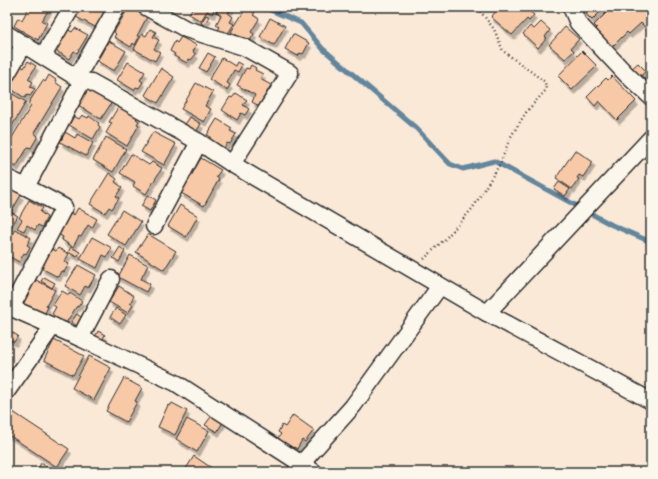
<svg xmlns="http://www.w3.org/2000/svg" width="658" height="479" font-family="Mali,sans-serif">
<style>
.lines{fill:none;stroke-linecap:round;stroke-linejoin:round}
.stream{stroke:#64869d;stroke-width:5}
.building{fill:#f8c9a7;stroke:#2b2b2b;filter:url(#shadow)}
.minor-casing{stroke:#2b2b2b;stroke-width:19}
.path{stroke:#2b2b2b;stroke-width:2.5;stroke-dasharray:1 3;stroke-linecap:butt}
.minor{stroke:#fbf7ec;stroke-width:16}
</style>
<defs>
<filter id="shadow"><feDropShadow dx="2.5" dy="4.5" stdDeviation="0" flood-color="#0004"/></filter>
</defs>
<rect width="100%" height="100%" fill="#fae9d7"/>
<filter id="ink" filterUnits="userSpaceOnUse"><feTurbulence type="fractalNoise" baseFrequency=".025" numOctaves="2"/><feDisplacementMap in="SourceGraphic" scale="8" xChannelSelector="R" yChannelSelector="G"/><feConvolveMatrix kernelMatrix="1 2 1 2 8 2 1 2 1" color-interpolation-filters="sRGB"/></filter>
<g filter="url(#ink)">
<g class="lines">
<path class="stream" d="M263,7L301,23L323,49L416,128L450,164L463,169L494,161L612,225L651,242"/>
</g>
<g class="building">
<path d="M29,7H50L42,21L47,23L38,40L14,26L18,18L22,20Z"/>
<path d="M81,7H104L102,11L105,12L97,28L76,17Z"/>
<path d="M193,7H215L212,14L207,11L201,21L189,14Z"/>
<path d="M220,7H232L228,13L233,17L230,22L234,24L227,35L218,30L220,27L216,25L221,15L216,12Z"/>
<path d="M500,7H525L534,15L529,21L527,19L512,35L491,17Z"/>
<path d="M579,7H605L592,20Z"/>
<path d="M617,7H651V33L641,23L629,34L627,32L612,47L608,42L605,46L592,33L597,28L594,25L609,10L612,12Z"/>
<path d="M131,8L147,17L137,36L139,37L135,45L133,43L131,47L114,37L116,34L114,32L127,10L130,11Z"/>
<path d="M246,8L255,13L253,15L259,19L251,32L254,34L249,42L231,32Z"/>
<path d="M206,15L209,17L204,25L201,23Z"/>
<path d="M270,18L285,26L274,45L260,37Z"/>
<path d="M541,22L550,30L545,37L547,38L538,48L523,34L530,26L534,29Z"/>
<path d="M565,27L579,39L571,48L574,51L565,59L549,45Z"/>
<path d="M75,28L88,35L77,53L74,51L69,59L55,50L67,29L72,32Z"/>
<path d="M150,29L156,32L153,37L159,40L154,49L160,52L155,61L134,49L142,34L146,36Z"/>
<path d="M293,34L309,43L303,54L300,53L298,56L285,49Z"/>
<path d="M181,37L196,45L193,52L196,54L191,60L189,59L187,63L174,56L175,54L170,51L175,41L177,43Z"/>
<path d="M109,41L126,51L114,71L97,61Z"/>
<path d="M582,51L597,66L572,90L558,76Z"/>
<path d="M208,53L215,57L206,72L199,68Z"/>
<path d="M222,58L235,66L237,62L242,65L238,72L234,70L227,83L230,85L227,90L209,79Z"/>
<path d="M28,61L36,66L28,79L33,82L30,87L35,89L30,96L27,95L25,98L8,87L21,66L24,68Z"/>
<path d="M128,62L145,72L140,80L143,82L139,88L136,87L134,90L117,80Z"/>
<path d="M638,63L646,71L636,80L628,72Z"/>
<path d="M251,65L256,68L255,70L263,74L260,79L271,85L259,106L252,102L255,95L237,85L246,68L249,69Z"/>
<path d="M161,68L174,77L158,103L145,95Z"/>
<path d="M49,75L56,80L55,82L62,87L34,133L38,136L31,148L28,147L16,167L7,161V146L31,106L28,104L43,80L45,82Z"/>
<path d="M612,76L636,101L617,120L599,101L595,106L587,97L606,78L608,80Z"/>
<path d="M196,83L213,92L205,106L211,109L204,122L181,109Z"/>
<path d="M89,88L112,102L101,119L78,105Z"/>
<path d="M11,93L26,102L10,129L7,127V100Z"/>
<path d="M236,93L247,100L243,105L249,109L245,115L241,113L237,120L222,110L230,97L232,98Z"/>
<path d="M119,106L138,117L136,119L139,121L137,124L139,125L127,146L106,133L112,123L109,122Z"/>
<path d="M82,115L88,118L89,116L99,123L98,125L100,127L93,139L69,125L74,116L79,119Z"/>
<path d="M190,117L201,124L196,132L184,126Z"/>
<path d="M217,119L232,128L230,131L236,134L230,144L227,143L224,148L209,139L211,137L207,135Z"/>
<path d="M65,132L75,138L77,134L93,143L86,156L60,142Z"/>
<path d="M153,132L176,144L164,165L141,152Z"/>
<path d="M106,137L126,149L113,172L93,160Z"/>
<path d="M575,150L593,162L583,177L579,175L577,178L579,179L572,189L556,178Z"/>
<path d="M131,154L149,165L152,162L162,168L146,194L133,186L135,182L120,173Z"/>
<path d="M201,158L221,170L216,177L219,179L204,206L181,193Z"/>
<path d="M109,173L117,179L115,182L122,187L116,196L119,198L112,209L109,207L105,213L90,204Z"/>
<path d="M559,182L570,189L565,196L554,189Z"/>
<path d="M12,189L21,195L11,212L18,216L11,227L7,225V197Z"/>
<path d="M148,195L156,200L150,211L141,206Z"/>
<path d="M29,200L43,208L40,212L47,217L42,227L38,225L35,230L27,225L24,231L17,228L22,220L19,218Z"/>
<path d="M180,205L198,216L186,237L168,226Z"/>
<path d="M78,208L97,219L92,228L88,225L81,237L79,236L73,247L62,240L63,237L58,234L71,213L74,215Z"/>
<path d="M122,210L141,222L126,246L107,234Z"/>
<path d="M15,229L31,238L27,245L30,247L26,254L24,253L19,262L7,255V245Z"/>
<path d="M148,234L176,251L164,270L136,252Z"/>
<path d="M92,237L112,248L107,257L103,255L97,268L80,259Z"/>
<path d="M71,247L80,252L77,257L68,252Z"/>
<path d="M120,247L125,251L119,262L113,258Z"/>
<path d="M58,248L69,254L64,262L69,264L64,272L61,271L58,277L41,268L52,249L56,251Z"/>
<path d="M130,255L148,265L141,279L150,284L146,292L118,277Z"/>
<path d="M78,265L96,275L88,288L85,286L80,295L65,286Z"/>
<path d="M44,277L55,283L52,288L41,281Z"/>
<path d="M36,280L55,290L46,306L48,307L44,315L21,303L33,281L35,282Z"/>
<path d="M119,286L134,296L130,303L133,305L128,313L109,302Z"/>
<path d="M62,291L69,295L70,293L82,301L78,307L77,306L64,326L54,319L56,317L52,314L56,307L53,305Z"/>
<path d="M116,308L126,315L120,324L110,317Z"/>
<path d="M77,314L82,318L77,326L71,322Z"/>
<path d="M7,329L18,336L14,342L7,338Z"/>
<path d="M98,331L105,335L102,340L95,337Z"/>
<path d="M54,340L84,356L73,375L44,360Z"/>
<path d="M89,356L111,368L94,400L72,388Z"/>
<path d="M124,378L142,388L135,401L137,402L126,422L106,411Z"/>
<path d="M172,403L187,411L175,435L158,427L168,405L170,406Z"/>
<path d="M7,408L69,449L57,467L7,434Z"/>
<path d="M213,414L223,422L217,432L205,425Z"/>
<path d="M293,415L314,430L305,442L302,440L297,449L294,447L291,450L284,445L285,443L278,438L281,434L278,432L282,425L285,427Z"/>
<path d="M187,419L209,431L197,452L176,439Z"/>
<path d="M194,456L216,471L215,472H184Z"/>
<path d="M41,463L55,472H43L38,469Z"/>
</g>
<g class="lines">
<g class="minor-casing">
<g id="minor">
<path d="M146,7L186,29L244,47L290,73L232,164"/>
<path d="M571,7L578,23L627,75L651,97"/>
<path d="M7,34L82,81L91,82L199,142L232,164L487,313L651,401"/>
<path d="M43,56L72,7"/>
<path d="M7,74L24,44"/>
<path d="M77,77L117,7"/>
<path d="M7,178L26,187L82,81"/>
<path d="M154,226L199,142"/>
<path d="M7,306L80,338L176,383L314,472"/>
<path d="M11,308L64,207L26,187"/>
<path d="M487,313L651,138"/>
<path d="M80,338L111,279"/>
<path d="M7,391L53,326"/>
<path d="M296,472L301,464L353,406L440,286"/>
</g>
</g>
<path class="path" d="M424,259L446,238L472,209L500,164L510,138L527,111L546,90L545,82L503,51L494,29L477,7"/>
<use href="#minor" class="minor"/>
</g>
</g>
<rect width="658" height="479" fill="none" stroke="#fbf7ec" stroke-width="24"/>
<rect x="12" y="12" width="634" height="455" fill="none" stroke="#2b2b2b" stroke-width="1.5" filter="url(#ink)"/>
</svg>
